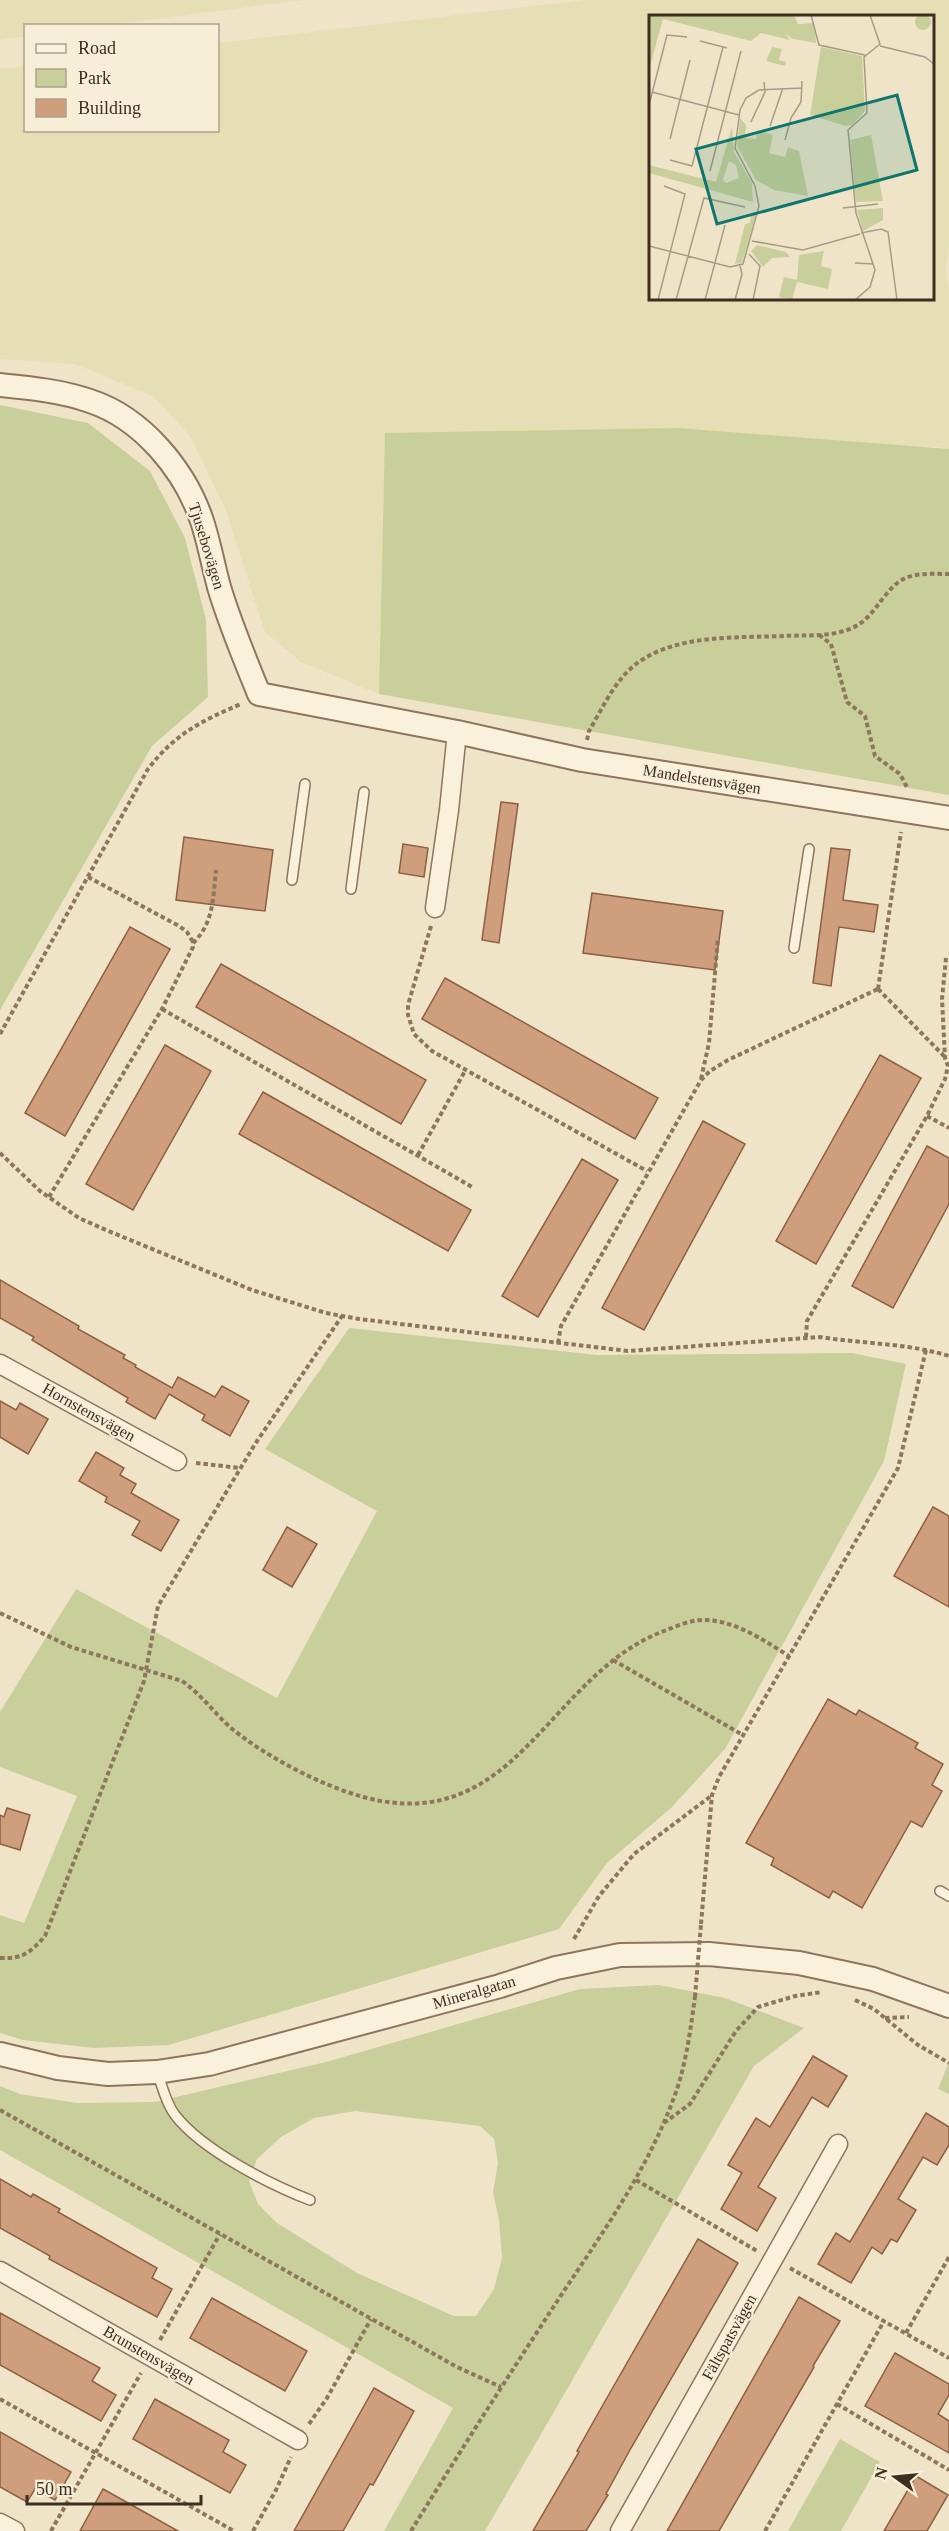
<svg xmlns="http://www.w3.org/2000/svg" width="949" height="2531" font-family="'Times New Roman',serif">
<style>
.farmland{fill:#e6deb5;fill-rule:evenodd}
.green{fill:#c9cf9b;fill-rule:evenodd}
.building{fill:#cf9f7d;stroke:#8d5f41;stroke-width:1.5}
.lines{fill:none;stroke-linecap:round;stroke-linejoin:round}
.service-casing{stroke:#8d765c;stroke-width:12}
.minor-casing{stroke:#8d765c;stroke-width:21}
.tertiary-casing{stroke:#8d765c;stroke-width:26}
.path{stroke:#8d765c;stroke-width:4;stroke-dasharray:4.5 3;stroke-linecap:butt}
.service{stroke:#faf1dc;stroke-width:9}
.minor{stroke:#faf1dc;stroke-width:18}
.tertiary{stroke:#faf1dc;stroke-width:22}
.path-bridge{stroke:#8d765c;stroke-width:4;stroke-dasharray:4.5 3;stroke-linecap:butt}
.labels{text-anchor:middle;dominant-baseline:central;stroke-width:4.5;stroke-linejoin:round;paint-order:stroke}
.street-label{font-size:16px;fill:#3d2e20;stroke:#f7eed8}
.inset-road{fill:none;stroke:#a89b85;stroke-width:1.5}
.view{fill:#0f766e;fill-opacity:0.15;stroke:#0f766e;stroke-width:3}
.inset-edge{fill:none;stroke:#3d2e20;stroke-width:3}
</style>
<rect width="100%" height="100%" fill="#f0e4c8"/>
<g class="farmland">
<path d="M0,0H303L108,25L26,26L25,36L0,40Z"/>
<path d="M585,0H949V247L945,271L949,288V449L936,447L385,434L379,694L301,662L265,632L225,508L190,436L153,396L75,364L0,359V69L25,66L26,130H218V43ZM650,16H932V298H650Z"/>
</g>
<g class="green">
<path d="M0,405L88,423L150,471L185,538L206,620L208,697L152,746L0,1010Z"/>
<path d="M678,428L949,449V795L379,694L385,433Z"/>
<path d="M349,1328L597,1355L852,1353L906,1364L884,1461L725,1749L672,1807L607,1863L559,1929L169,2045L94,2048L23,2040L0,2033V1915L24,1923L77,1796L0,1767V1712L76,1589L277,1698L377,1511L265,1449Z"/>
<path d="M659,1985L725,1998L804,2028L754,2066L485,2531H384L453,2408L0,2150V2086L20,2094L77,2103L155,2102L326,2062L580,1989ZM355,2111L480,2126L494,2139L498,2163L493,2192L499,2220L502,2258L494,2289L476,2316H454L357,2273L277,2223L258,2204L249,2181L257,2159L281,2137L314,2118Z"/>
<path d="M949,2062V2094L938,2089Z"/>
<path d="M840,2439L880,2462L841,2531H788Z"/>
</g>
<g class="building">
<path d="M501,802L518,804L499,943L482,940Z"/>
<path d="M184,837L273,850L265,911L176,900Z"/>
<path d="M403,844L428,848L424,877L399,873Z"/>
<path d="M831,848L850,850L843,900L878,905L874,932L839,927L831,986L813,983Z"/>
<path d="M592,893L723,911L715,970L583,953Z"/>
<path d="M130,927L170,949L65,1136L25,1113Z"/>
<path d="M221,964L426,1080L401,1124L196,1007Z"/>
<path d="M445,978L658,1098L635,1139L422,1019Z"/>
<path d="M165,1045L211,1071L133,1210L86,1184Z"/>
<path d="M880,1055L921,1078L816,1264L776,1241Z"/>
<path d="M263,1092L471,1210L448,1251L239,1134Z"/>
<path d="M703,1121L745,1144L644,1330L602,1308Z"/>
<path d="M927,1146L949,1158V1204L893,1308L852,1286Z"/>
<path d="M582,1159L618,1180L538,1317L502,1296Z"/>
<path d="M0,1280L79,1326L78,1329L125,1355L123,1358L136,1365L135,1367L172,1388L178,1377L215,1397L222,1386L249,1401L230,1436L202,1420L205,1415L169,1394L155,1419L126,1402L128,1398L32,1340L34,1337L0,1318Z"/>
<path d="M0,1401L16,1410L20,1403L48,1419L28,1454L0,1437Z"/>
<path d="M96,1452L124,1468L120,1475L136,1484L131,1493L179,1520L161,1551L132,1535L140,1521L105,1502L107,1497L79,1481Z"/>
<path d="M933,1507L949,1516V1607L894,1576Z"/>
<path d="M287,1527L317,1544L292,1587L263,1570Z"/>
<path d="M828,1699L856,1715L859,1710L918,1743L915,1748L943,1764L932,1785L942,1791L922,1827L911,1821L862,1908L833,1891L829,1898L771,1865L774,1858L746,1843Z"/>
<path d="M7,1808L30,1815L20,1850L0,1844V1815L4,1817Z"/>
<path d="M813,2056L847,2076L828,2107L812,2097L758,2187L776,2198L757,2231L721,2209L742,2173L728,2165L756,2118L770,2127Z"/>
<path d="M926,2113L949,2127V2145L937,2165L923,2157L898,2199L916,2210L897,2242L891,2239L882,2254L872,2247L851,2283L818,2264L836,2233L850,2242Z"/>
<path d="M0,2179L31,2197L33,2194L60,2209L58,2212L157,2268L152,2278L172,2289L157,2317L49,2259L50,2256L0,2228Z"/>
<path d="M698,2239L738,2263L631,2448L606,2494L608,2495L586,2531H533L579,2452L577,2451L604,2403Z"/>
<path d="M799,2297L840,2321L813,2366L814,2367L719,2531H667Z"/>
<path d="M212,2298L307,2351L285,2391L190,2338Z"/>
<path d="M0,2313L100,2368L92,2381L116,2395L101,2421L0,2365Z"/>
<path d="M895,2353L949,2384V2395L938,2414L949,2421V2453L865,2406Z"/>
<path d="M374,2388L414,2411L373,2485L370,2484L343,2531H294Z"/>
<path d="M155,2399L229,2440L223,2452L246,2465L230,2493L133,2439Z"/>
<path d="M0,2432L71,2472L55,2500L35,2489L27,2502L0,2487Z"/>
<path d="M916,2476L948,2495L927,2531H884Z"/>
<path d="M103,2489L146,2513L178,2531H80Z"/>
</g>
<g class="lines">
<g class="service-casing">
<g id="service">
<path d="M292,880L305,784"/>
<path d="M351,889L364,792"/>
<path d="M794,948L809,849"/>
<path d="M940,1891L949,1896"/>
<path d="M157,2072C162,2085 166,2104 175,2115C202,2150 269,2184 310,2200"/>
</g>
</g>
<g class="minor-casing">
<g id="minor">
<path d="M435,908L449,810L457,732"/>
<path d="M0,1364L177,1461"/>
<path d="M0,2271L298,2440"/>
<path d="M0,2523L15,2531"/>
<path d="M620,2531L838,2144"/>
</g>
</g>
<g class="tertiary-casing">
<g id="tertiary">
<path d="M0,385C30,388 61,391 90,401C142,418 185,470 202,521C209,542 213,565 219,587C230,624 245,659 259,694L457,732L582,760L949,818"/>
<path d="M0,2054L58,2068L108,2074L157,2072L209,2064L500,1986L556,1968L620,1955L709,1954L799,1963L873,1979L949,2006"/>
</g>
</g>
<g class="path">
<path d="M819,635L831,644L847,702L865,716L875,756L900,774L908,789"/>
<path d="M587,740L589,731C602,709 615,680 636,664C676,634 735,638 783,636C803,635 827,637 847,630C874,621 879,596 900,581C913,572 934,574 949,574"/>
<path d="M88,877L179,926L187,932L193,942"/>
<path d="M431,926L408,1005V1015L414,1034L432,1051L647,1171"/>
<path d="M878,989L901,832"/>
<path d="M878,989L945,1057"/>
<path d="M162,1009L474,1188"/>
<path d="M0,1034L148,769C175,734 201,721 241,704"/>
<path d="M701,1079L709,1043L718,938"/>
<path d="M927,1116L949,1128"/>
<path d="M0,1153L40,1191L79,1218L106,1230L252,1290L326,1313L359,1319L628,1351L820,1337C864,1344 907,1343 949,1356"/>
<path d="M418,1155L465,1071"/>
<path d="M49,1197L162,1009L193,947V943C214,923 213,897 216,870"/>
<path d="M806,1337L807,1321L927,1116L945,1079L948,1066L945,1058L942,999L946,958"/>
<path d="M558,1343L561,1326L701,1080L710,1071L728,1060L878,989"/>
<path d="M196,1463L240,1468"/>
<path d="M0,1613L71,1647L182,1681C201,1694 214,1713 231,1728C265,1756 320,1785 363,1797C517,1838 547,1675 664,1631C677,1626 692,1619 707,1620C738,1622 763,1640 789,1656"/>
<path d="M613,1660L743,1735"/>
<path d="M701,1924L712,1795L719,1777L898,1468L926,1350"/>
<path d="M574,1939L599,1896L634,1854L711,1796"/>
<path d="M0,1958C23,1959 30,1953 45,1936L144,1681L158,1606L255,1444L342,1316"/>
<path d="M855,2000L874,2009L918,2045L949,2063"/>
<path d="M885,2018L909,2017"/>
<path d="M0,2110L457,2367L501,2387"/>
<path d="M664,2123L690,2104L736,2031L758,2007L795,1996L822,1992"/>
<path d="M636,2180L757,2251"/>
<path d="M790,2268L949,2358"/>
<path d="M906,2333L949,2257"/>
<path d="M160,2340L220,2234"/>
<path d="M0,2399L234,2531"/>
<path d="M837,2404L949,2470"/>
<path d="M309,2424L327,2398L371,2319"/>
<path d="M51,2531L141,2373"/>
<path d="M253,2531L276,2490L291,2457"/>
<path d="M411,2531C454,2461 498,2392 543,2323C589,2251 643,2181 673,2100C686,2067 690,2032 695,1997"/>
<path d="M765,2531L884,2321"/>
</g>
<use href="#service" class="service"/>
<use href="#minor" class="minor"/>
<use href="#tertiary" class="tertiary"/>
<path class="path-bridge" d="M695,1997L701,1924"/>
</g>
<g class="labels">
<g class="street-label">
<text transform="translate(207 546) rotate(73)">Tjusebovägen</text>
<text transform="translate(702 779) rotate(9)">Mandelstensvägen</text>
<text transform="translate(89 1412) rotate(29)">Hornstensvägen</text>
<text transform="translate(474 1992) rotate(-16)">Mineralgatan</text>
<text transform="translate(729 2337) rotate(-61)">Fältspatsvägen</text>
<text transform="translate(149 2355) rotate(30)">Brunstensvägen</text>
</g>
</g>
<g transform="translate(649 15)">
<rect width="285" height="285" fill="#f0e4c8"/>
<path d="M266 7a8 8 0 1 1 16 0a8 8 0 1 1-16 0ZM0,0H145L149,9L165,8L167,28L144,24L136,18L141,25L112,18L102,26L14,4L0,55ZM123,32L133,34L130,45L137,47L136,51L117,46ZM172,32L213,41L216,96L203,110L197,111L161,100ZM91,103L97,110L96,123L107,124L108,115L124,120L120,138L136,142L139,132L150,136L159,181L125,175L107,165L88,131ZM83,112L85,137L103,168L104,187L0,158V150L67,167ZM80,146L87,150L90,163L77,168L74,165ZM222,120L234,186L207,187L201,125ZM234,193V205L214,216L208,195ZM102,199H107L93,248L86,249L96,209L101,208ZM108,230L137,237L141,242L123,243L114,252L102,236ZM175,236L172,251L183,254L179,274L148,267L143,285L130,282L135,262L148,265L150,240Z" fill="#c9cf9b" fill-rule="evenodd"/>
<path class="inset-road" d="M162,0L170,30L216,40M51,26L78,33M231,31L276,42L285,49M3,77L90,100M0,90L18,20L38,22M102,107L116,77L115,67M121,111L134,73M21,124L41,45M136,125L142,103L152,87L153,66M21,145L43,151L74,32M61,156L92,36M194,193L229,189M212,218L232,214L239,217L248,285M103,226L154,235L211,219M0,231L81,252L94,249L110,191L106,171L86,133L91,95L97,83L110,75L153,73M100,239L111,251L104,285M206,248L225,249M9,285L36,179L15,171M27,285L55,183L96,192M56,285L76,210M86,285L93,259L91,251M206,285L221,272L226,255L207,198L199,115L218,98L215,42L231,29L221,0"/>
<path class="view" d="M248,80L268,155L68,209L47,134Z"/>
<rect width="285" height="285" class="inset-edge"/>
</g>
<rect x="24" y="24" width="195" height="108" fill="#f7eed8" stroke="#ada18e" stroke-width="1.5"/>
<rect x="36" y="44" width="30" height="9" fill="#faf1dc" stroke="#ada18e" stroke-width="1.5"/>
<text x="78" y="54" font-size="18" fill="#3d2e20">Road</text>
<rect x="36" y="69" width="30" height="18" fill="#c9cf9b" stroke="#ada18e" stroke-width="1.5"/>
<text x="78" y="84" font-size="18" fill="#3d2e20">Park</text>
<rect x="36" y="99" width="30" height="18" fill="#cf9f7d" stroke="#ada18e" stroke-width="1.5"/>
<text x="78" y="114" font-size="18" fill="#3d2e20">Building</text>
<g transform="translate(895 2477) rotate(285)" stroke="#f7eed8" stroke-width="4.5" paint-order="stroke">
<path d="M0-4.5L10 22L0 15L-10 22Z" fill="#3d2e20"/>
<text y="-9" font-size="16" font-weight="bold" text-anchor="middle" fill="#3d2e20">N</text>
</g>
<path d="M27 2495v9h174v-9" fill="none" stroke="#3d2e20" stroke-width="3"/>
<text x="36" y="2495" font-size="18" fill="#3d2e20" stroke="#f7eed8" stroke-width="4.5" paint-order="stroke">50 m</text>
</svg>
